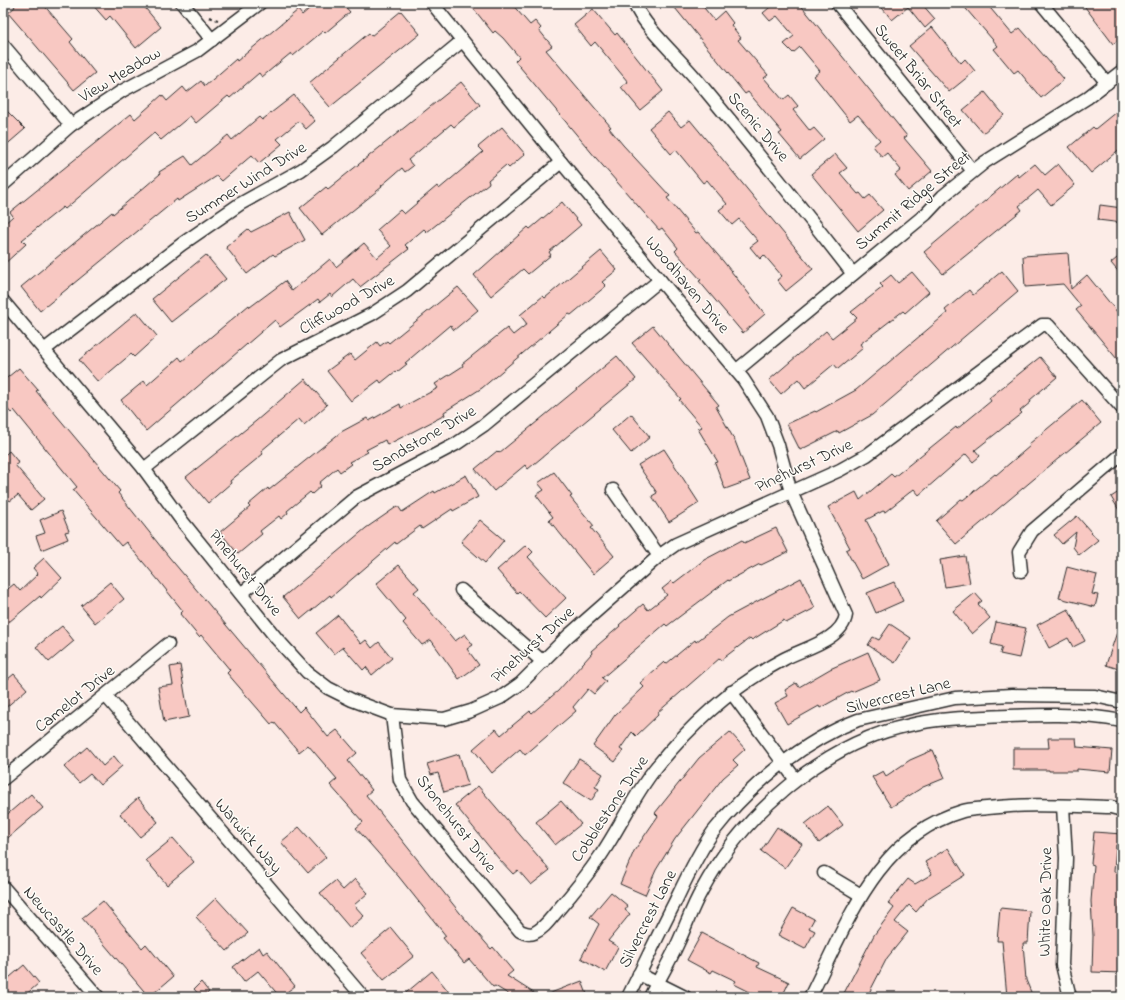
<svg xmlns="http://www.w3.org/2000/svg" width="1125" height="1000" font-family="'Indie Flower',sans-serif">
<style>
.building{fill:#f8c8c2;stroke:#2b2b2b}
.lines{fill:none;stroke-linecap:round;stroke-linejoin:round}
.minor-casing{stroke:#2b2b2b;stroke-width:15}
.path{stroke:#2b2b2b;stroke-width:2;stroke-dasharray:4 3;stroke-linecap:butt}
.minor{stroke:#fdfcf7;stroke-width:12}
.labels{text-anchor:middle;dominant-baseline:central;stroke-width:3;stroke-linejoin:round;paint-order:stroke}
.street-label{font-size:17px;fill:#2b2b2b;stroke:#fdfcf7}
</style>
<rect width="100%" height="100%" fill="#fcece7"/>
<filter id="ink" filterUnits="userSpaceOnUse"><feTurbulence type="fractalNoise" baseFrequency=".025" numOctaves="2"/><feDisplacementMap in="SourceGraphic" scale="8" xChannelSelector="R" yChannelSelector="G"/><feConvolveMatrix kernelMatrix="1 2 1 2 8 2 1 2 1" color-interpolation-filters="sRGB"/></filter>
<g filter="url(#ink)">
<g class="building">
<path d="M12,3H42L73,39L70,42L95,73L74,90L8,13L15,7Z"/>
<path d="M91,3H141L161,27L136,48L110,16L106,20Z"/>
<path d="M316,3H342L350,12L325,33L323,31L293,56L291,53L262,77L259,73L230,98L228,96L196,123L190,116L161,140L154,133L65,209L63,207L22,240L26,244L3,265V225L13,216L10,212L131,114L135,119L162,95L167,101L183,87L187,92L201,81L205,86L236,59L237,61L298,10L302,15Z"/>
<path d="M469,3H511L530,25L535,21L541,28L539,30L552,46L546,50L611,127L609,128L623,145L670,196L667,198L696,233L698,232L723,261L765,314L743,333L699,281L701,280L675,251L678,248L662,228L659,230L596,158L515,61L519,57L503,38L495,31L493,33Z"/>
<path d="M671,3H700L714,20L724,11L733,23L731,25L741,38L738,40L768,75L764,78L783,100L789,95L798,106L793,110L810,131L814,128L824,139L800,159L779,134L782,132L748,92L745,94Z"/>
<path d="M775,3H799L907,136L904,138L932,171L908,191L895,175L901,170L887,153L882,157L873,146L880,140L858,115L850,121L814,76L820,71L800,47L793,53L784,44L794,36L777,16L770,21L763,13Z"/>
<path d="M878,3H921L935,19L925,28L908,7L892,20Z"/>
<path d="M961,3H986L1012,34L1020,28L1064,79L1041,98L1018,70L1014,73L994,49L998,46Z"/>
<path d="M1082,3H1122V36L1113,44Z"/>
<path d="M593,9L615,35L617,33L663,91L640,110L621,87L628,82L595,42L591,46L574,25Z"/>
<path d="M401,11L420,34L330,107L309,83L369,33L371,36Z"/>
<path d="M932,27L961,63L965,59L975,71L949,92L909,46Z"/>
<path d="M461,82L480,105L454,127L451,124L408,160L413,166L405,172L402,168L381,186L382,187L322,235L300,208L326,187L328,189Z"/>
<path d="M985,92L1004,115L983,133L963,110Z"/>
<path d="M294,95L315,121L306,129L299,121L277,139L282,144L259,163L252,155L222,181L217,176L178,201L177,199L40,311L21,287L112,212L113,214L160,174L159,172L185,156L192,165L228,135L232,140L259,117L262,120Z"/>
<path d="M3,107L25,129L3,148Z"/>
<path d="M1122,107V147L1091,173L1069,147L1093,127L1095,129Z"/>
<path d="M668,112L681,127L690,120L813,269L786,291L777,280L782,276L764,255L760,259L750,247L758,241L739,219L732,225L719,210L727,204L707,180L703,183L676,150L671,154L649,128Z"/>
<path d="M502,127L525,154L509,168L506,165L488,180L489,183L427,232L424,229L405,245L409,249L360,287L353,279L332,297L330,294L320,302L318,299L280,327L275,320L146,431L121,400L144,381L147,385L179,357L182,361L249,305L250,307L285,281L292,291L330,259L336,267L364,243L377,258L391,246L377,230L400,210L404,214L437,186L439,189L483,152L478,147Z"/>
<path d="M835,154L847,168L840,173L858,194L860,193L865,199L870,195L883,210L858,231L811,174Z"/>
<path d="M1035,164L1045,175L1058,164L1075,185L1051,205L1038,190L1019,206L1022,210L943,274L924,252L1017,174L1019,177Z"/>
<path d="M562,202L581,225L549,252L551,255L528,274L523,269L491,296L474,275L528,227L530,229Z"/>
<path d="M1100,205L1122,208V223L1098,220Z"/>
<path d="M290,212L305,240L275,256L273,254L247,274L226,247L248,229L251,232Z"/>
<path d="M601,251L617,270L602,282L606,286L571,315L569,314L482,388L444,412L445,415L387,445L385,440L366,450L368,452L349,462L351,464L340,472L337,468L319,483L321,486L312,494L310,492L287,511L288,513L281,519L279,516L260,531L262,534L238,554L220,532L250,507L248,505L268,488L269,490L341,432L367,418L369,421L400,404L401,408L438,388L435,384L463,366L462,364L507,328L513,335L527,324L520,315L543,296L545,298Z"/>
<path d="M1068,253L1071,289L1087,275L1122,318V365L1076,310L1081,306L1063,284L1025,287L1023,256Z"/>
<path d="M1122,254V276L1111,263Z"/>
<path d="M206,255L226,279L171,322L152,299Z"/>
<path d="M1002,271L1018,291L872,415L839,433L838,431L800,450L787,424L815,411L816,412L856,390L947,313L945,310L969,290L973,295Z"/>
<path d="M912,272L929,292L905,313L903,311L860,344L863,348L838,369L834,364L805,388L798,379L781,394L769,380L826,331L832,338L857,318L851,312L883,287L880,284L891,275L898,283Z"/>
<path d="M458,287L478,310L454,330L450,325L405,363L407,364L397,372L396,371L381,383L379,380L351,401L327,371L350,354L355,360L377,342L380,346L387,341L389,343Z"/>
<path d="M137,312L157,336L134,357L131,354L98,382L79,360Z"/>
<path d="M653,326L719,405L716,407L735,441L750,480L725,489L715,463L718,462L698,429L702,427L679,400L681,399L632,343Z"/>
<path d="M617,356L636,379L528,469L525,465L494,491L475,469L497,451L499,453Z"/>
<path d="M1040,357L1057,377L1030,400L1031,402L1020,411L1022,413L975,450L980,456L973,462L966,454L919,495L914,489L885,512L883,511L866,520L889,564L862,579L846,550L850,548L828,507L856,492L860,500L891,474L894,477L956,427L957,429L991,401L989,398Z"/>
<path d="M19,368L38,390L36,391L120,491L118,493L169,557L299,712L304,707L328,737L337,730L357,753L348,761L372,790L366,795L460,913L491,949L493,947L513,971L507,976L540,997L582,981L588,997H513L495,986L493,987L469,959L464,963L443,938L446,936L399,877L356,828L363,822L330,785L337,779L308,745L299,752L274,722L271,724L227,673L230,670L201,635L199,637L180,614L183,611L159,581L126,542L121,546L73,490L77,487L49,453L14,410L11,413L3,404V381Z"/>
<path d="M305,379L327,405L304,425L299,419L261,451L263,454L230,481L231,483L208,503L186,477L256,421Z"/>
<path d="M1082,400L1101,423L956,544L936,521L961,499L963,500L995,474L996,475L1030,446L1029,444Z"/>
<path d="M631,414L650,437L631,453L612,430Z"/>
<path d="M664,449L699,503L669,522L652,496L657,493L638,465Z"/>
<path d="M9,451L19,463L15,465L44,499L31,510L18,495L10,501L3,493V457Z"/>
<path d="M554,472L572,496L570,497L594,526L591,528L614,556L593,574L549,520L553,517L536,495L544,490L538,483Z"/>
<path d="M466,475L478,497L453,511L452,509L422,529L420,526L396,544L395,542L331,597L330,595L301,619L283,597L366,528L398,506L402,512L434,491L435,493Z"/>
<path d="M1122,490V515L1111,497Z"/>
<path d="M61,511L69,531L65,532L68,539L41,550L36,536L45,533L40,520Z"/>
<path d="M1077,516L1098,540L1079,555L1073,547L1076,532L1062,544L1054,535Z"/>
<path d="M480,520L504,540L485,563L461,542Z"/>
<path d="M776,528L788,552L761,565L760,564L728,581V580L667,626L665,624L602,678L606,681L594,694L588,689L573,707L576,711L525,755L520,749L492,773L473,749L496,729L501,735L530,711L532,713L558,691L592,653L591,651L620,626L619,625L643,604L648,610L667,595L662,589L672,581L674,583L704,560L742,540L744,543Z"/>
<path d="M526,545L533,552L528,557L566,598L545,618L519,591L517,593L497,570Z"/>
<path d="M965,556L970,583L945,587L940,560Z"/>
<path d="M44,558L62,578L41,598L40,596L3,627V593L14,584L20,591L38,574L33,568Z"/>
<path d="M399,565L419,588L414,592L455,641L465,634L473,645L467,649L479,665L459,679L431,640L422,645L403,623L406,620L376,584Z"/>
<path d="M1067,567L1097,575L1092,594L1098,595L1095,607L1059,598Z"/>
<path d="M801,578L815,608L786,623L784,620L752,640L750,638L721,660L720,658L657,713L658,715L636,736L632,732L620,749L623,751L615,762L593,746L615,715L644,687L640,683L664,662L666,664L695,640L696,642L728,617Z"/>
<path d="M110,582L124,599L95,623L81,606Z"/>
<path d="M894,582L903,601L876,613L867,593Z"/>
<path d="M975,593L982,601L978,604L990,618L972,634L953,611Z"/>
<path d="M1068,609L1085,641L1073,647L1068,638L1049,648L1037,625Z"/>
<path d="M338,615L361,644L366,640L372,648L379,642L392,658L372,675L366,667L363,670L343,647L334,654L316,633Z"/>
<path d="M996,622L1026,628L1019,658L1000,654L1002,647L991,644Z"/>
<path d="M1120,623H1122V670L1106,665Z"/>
<path d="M890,624L911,638L895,663L868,645L873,637L879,640Z"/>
<path d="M62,626L74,641L49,662L36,647Z"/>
<path d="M868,652L880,680L852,692L851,691L820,708L819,706L787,724L775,703L788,696L785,690L796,683L799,687L830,669Z"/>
<path d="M180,665L189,717L164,722L158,687L173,685L170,667Z"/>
<path d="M14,674L27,689L3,710V683Z"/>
<path d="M730,732L745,749L733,760L738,765L723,778L675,839L656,870L645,895L620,884L634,851L658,816L655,813L699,758Z"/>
<path d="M1048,738H1076L1077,747L1112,750L1110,772L1077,769V771H1049V770H1013V748H1049Z"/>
<path d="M87,747L103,766L114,756L122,766L100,785L90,774L79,783L64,767Z"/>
<path d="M933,750L945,778L923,787L891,807L872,777L883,771L886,776L910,760Z"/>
<path d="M459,754L468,785L444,792L438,773L431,775L427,764Z"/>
<path d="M579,759L603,774L595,787L599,789L591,801L563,783Z"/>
<path d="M478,786L550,870L531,885L518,870L513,874L499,859L455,805Z"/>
<path d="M31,794L43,808L3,842V818Z"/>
<path d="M138,798L158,822L140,837L120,814Z"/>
<path d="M561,801L581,824L555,845L536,822Z"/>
<path d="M828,806L843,825L819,843L805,824Z"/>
<path d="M299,827L326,857L308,873L281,842Z"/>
<path d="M777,827L802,844L785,868L761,851Z"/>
<path d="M1094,832L1122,834V845H1116L1114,872L1122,873L1119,910L1122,973L1092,972L1093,936L1091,901L1094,865L1091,864Z"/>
<path d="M173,838L194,862L167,885L146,860Z"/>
<path d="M948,848L965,875L928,898L916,912L909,905L895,922L908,932L887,958L867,997H842L874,935L894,908L888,903L908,879L915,884L932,874L925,862Z"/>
<path d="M355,879L368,893L354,905L364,916L350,928L320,893L335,881L343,890Z"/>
<path d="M611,892L628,906L625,910L630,914L608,941L618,947L605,972L581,958L599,924L590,917Z"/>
<path d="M216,898L248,933L227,951L196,917Z"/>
<path d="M103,901L142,948L146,944L173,977L149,997L82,918Z"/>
<path d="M793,908L814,919L809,928L815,931L805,949L778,935Z"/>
<path d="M1000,908L1030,911L1028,943H1023L1026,980L1033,997H1007L1002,941H997Z"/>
<path d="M391,928L414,956L384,980L361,953Z"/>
<path d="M702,933L759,963L757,967L789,982L782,997H760L734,984L736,981L713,970L711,973L687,960Z"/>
<path d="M259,947L263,954L267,951L295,986L280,997L258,971L244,982L233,967Z"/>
<path d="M24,965L39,983L23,997H3V983Z"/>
<path d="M432,971L453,997H401Z"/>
<path d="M201,982L209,992L203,997H201L194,989Z"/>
</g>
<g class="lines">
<g class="minor-casing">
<g id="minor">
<path d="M182,3L212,40"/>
<path d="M634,3C644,27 680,59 697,80C750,144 802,208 853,274"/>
<path d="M837,3L973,171"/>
<path d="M1041,3L1107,83"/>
<path d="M3,45L71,125"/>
<path d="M3,185L71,125L122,91L197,51L260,3"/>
<path d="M3,301L144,469L182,521L277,639L307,672L328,688L352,700L392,715L444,719L471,711L500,698L520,684L568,636L659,556L676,544L840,470L867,455L1042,325H1048L1122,408"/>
<path d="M44,350L182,244L240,204L301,170L333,147L462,41"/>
<path d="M737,370L926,214L943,196L985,162L1087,98L1122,71"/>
<path d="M144,469L281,360L372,314L407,291L561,162"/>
<path d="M613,490L659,556"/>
<path d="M1021,571L1019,552L1032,531L1122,454"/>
<path d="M461,590L543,662"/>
<path d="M241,594L356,497L456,444L484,425L660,280"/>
<path d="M731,692L796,780"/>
<path d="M106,696L363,997"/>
<path d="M392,715L400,780L412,801L520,931C525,933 529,935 534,933C544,929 551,918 558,910C573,893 588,874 601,855C620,827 633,797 654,770C690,725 733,686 784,659C804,648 842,640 846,615L791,492L778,445L767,416L743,379L561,162L432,3"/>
<path d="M3,779L168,644"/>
<path d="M1063,806L1066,858L1062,965L1070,997"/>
<path d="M824,873L861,895"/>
<path d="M3,887L98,997"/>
<path d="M639,974L685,997"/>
<path d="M628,997C644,965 659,933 675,902C686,879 698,853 713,832C749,786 803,741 858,720L955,698L1012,695L1095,696L1122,702"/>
<path d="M650,997C659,979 670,961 678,943C686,926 692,907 702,890C743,814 824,743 910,725C935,719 960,718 986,717C1030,715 1078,712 1122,721"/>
<path d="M810,997C847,924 876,836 963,811C970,809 979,809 987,808C1028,803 1070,806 1111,807L1122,810"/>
</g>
</g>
<path class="path" d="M209,17L218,20"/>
<use href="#minor" class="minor"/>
</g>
</g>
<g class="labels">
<g class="street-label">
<text transform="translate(120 75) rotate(-31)">View Meadow</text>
<text transform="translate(918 76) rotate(51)">Sweet Briar Street</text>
<text transform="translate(758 127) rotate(50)">Scenic Drive</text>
<text transform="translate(246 183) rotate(-32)">Summer Wind Drive</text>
<text transform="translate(913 201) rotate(-40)">Summit Ridge Street</text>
<text transform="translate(687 285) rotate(50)">Woodhaven Drive</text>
<text transform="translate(347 305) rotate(-29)">Cliffwood Drive</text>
<text transform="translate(424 439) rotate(-30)">Sandstone Drive</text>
<text transform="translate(804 466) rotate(-25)">Pinehurst Drive</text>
<text transform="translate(245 573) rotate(51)">Pinehurst Drive</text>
<text transform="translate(533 645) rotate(-42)">Pinehurst Drive</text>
<text transform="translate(898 696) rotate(-14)">Silvercrest Lane</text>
<text transform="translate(75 699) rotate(-39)">Camelot Drive</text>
<text transform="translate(610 809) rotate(-56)">Cobblestone Drive</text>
<text transform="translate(456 824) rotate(52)">Stonehurst Drive</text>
<text transform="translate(248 836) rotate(49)">Warwick Way</text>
<text transform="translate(1046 902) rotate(-89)">White Oak Drive</text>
<text transform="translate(648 919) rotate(-63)">Silvercrest Lane</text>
<text transform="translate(63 931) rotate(49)">Newcastle Drive</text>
</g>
</g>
<rect width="1125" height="1000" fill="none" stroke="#fdfcf7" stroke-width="16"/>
<rect x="8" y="8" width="1109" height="984" fill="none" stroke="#2b2b2b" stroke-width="1.5" filter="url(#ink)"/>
</svg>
